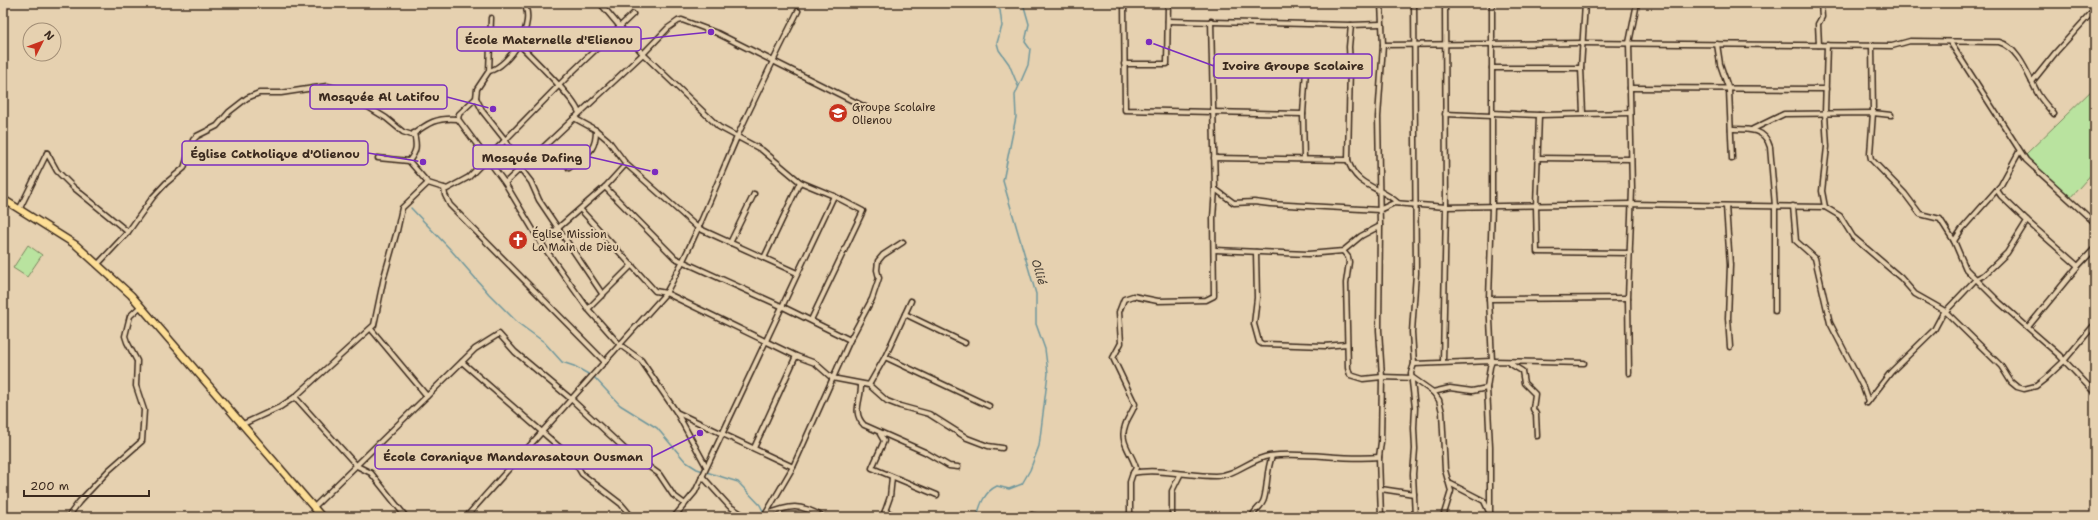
<svg xmlns="http://www.w3.org/2000/svg" width="2098" height="520" font-family="'Shantell Sans',sans-serif">
<style>
.green{fill:#b9e39f;stroke:#7a865e}
.lines{fill:none;stroke-linecap:round;stroke-linejoin:round}
.stream{stroke:#6f979c;stroke-width:1.5}
.minor-casing{stroke:#3b2a1e;stroke-width:7}
.primary-casing{stroke:#3b2a1e;stroke-width:9}
.minor{stroke:#e6d1b0;stroke-width:4}
.primary{stroke:#fdde96;stroke-width:6}
.labels{text-anchor:middle;dominant-baseline:central;stroke-width:4;stroke-linejoin:round;paint-order:stroke}
.poi-label{font-size:11px;fill:#3b2a1e;stroke:#e6d1b0;text-anchor:start}
.water-label{font-size:12px;font-style:italic;fill:#443c33;stroke:#e6d1b0}
.leader{fill:none;stroke:#7b2cbf;stroke-width:1.5}
.callout-dot{fill:#7b2cbf;stroke:#e6d1b0;stroke-width:1.5}
.callout{fill:#e6d1b0;stroke:#7b2cbf;stroke-width:1.5}
.callout-label{font-size:12px;text-anchor:middle;font-weight:bold;fill:#3b2a1e}
</style>
<rect width="100%" height="100%" fill="#e6d1b0"/>
<filter id="ink" filterUnits="userSpaceOnUse"><feTurbulence type="fractalNoise" baseFrequency=".025" numOctaves="2"/><feDisplacementMap in="SourceGraphic" scale="8" xChannelSelector="R" yChannelSelector="G"/><feConvolveMatrix kernelMatrix="1 2 1 2 8 2 1 2 1" color-interpolation-filters="sRGB"/></filter>
<g filter="url(#ink)">
<g class="green">
<path d="M2095,87V170L2070,198L2025,155Z"/>
<path d="M28,245L42,255L27,277L13,268Z"/>
</g>
<g class="lines">
<g class="stream">
<path d="M991,3L1000,10L1002,26L997,43L999,50L1009,64L1018,86"/>
<path d="M411,208L450,249L489,294L518,323L544,342L562,362L574,366L590,375"/>
<path d="M594,377L620,405L657,428L686,462L697,469L738,482L760,505L764,513"/>
<path d="M977,517C980,505 984,492 997,486L1009,489L1022,484L1030,470L1039,446L1048,373L1045,349L1036,324V294L1003,181L1016,117L1015,95L1028,65L1030,49L1025,42L1029,24L1023,3"/>
</g>
<g class="minor-casing">
<g id="minor">
<path d="M523,3C538,22 510,66 489,71L477,89L476,98L483,112L506,141L521,169L531,182L539,200L603,295"/>
<path d="M600,3L643,54L719,127L762,150L800,182L834,196L863,211L811,320"/>
<path d="M1124,3L1125,110L1303,114L1304,159"/>
<path d="M1414,3L1416,273L1412,332L1414,364L1411,373L1415,408L1414,428L1415,449L1413,474L1415,517"/>
<path d="M2091,3L2095,6"/>
<path d="M1168,21L1351,25L1381,24"/>
<path d="M1950,42L2026,160L2095,223"/>
<path d="M518,43C532,58 574,97 579,113"/>
<path d="M1717,44L1720,64L1729,90L1732,159"/>
<path d="M1383,45L1582,43L1892,46L1910,41L1999,42C2018,47 2028,75 2037,92C2041,100 2048,107 2054,114"/>
<path d="M1819,45L1818,24L1822,17L1821,3"/>
<path d="M1872,45L1873,113L1870,154L1871,159L1905,194L1920,214L1940,219L1954,241L1966,269L2000,303L2059,355L2095,393"/>
<path d="M1124,64H1167L1168,3"/>
<path d="M1350,66L1348,160C1356,188 1380,186 1398,203"/>
<path d="M1492,68H1581"/>
<path d="M489,71L491,18"/>
<path d="M1263,72L1324,70L1350,66L1349,47L1351,25"/>
<path d="M2032,82L2056,52L2095,9"/>
<path d="M1630,88L1826,89"/>
<path d="M1492,113L1539,115L1630,113"/>
<path d="M1583,113L1581,68L1585,3"/>
<path d="M1303,114L1306,70"/>
<path d="M1445,114L1492,116"/>
<path d="M1539,115L1536,206L1537,252L1630,253"/>
<path d="M574,118L596,130L608,140L626,164L698,228L797,273"/>
<path d="M458,119L459,114L476,98"/>
<path d="M1731,129C1747,129 1765,128 1770,147L1775,206V311"/>
<path d="M1753,129L1784,114L1873,113L1891,115"/>
<path d="M47,153L57,171L73,187L128,232"/>
<path d="M378,158L409,161L428,183"/>
<path d="M1214,158L1348,160"/>
<path d="M1539,158L1630,159"/>
<path d="M409,161C417,151 417,146 414,133"/>
<path d="M569,168C585,153 596,154 596,130"/>
<path d="M505,183L643,54L668,28L678,21L682,20L717,33L867,108"/>
<path d="M605,187L675,258L781,306L850,340"/>
<path d="M444,188L445,195L450,205L605,362"/>
<path d="M1215,189L1234,203L1254,202L1270,204L1379,210L1394,203L1446,207L1630,204L1825,207L1840,216L1853,237L1901,278L1915,294L1945,311L2001,366L2011,382L2017,387L2024,389L2036,386L2045,379L2063,362L2095,324"/>
<path d="M1726,206L1730,265L1728,318L1730,347"/>
<path d="M1793,206L1796,241L1815,258L1830,323L1863,387L1868,401"/>
<path d="M1825,207L1822,191L1827,147L1825,113L1827,45"/>
<path d="M20,208L47,153"/>
<path d="M581,210L655,291L666,293L796,356L815,363L832,378L869,385L887,401L900,406L929,414L967,438L988,446L1002,448"/>
<path d="M2027,221L2078,266"/>
<path d="M1380,226L1379,330L1382,377L1381,442L1379,457L1381,517"/>
<path d="M1954,241L1962,229L2001,185L2019,152"/>
<path d="M541,243L605,187L626,164"/>
<path d="M730,243L754,194"/>
<path d="M1215,250L1308,254L1343,251L1361,236L1380,226L1378,117L1383,45L1381,3"/>
<path d="M1343,251L1348,257L1349,262L1346,283L1348,368L1350,375L1363,379L1382,377L1413,378L1433,392L1439,400L1442,412L1445,470L1451,491L1443,517"/>
<path d="M1256,252L1257,298L1254,324L1259,342L1262,344L1325,346L1347,344"/>
<path d="M764,258L800,182"/>
<path d="M98,264L128,232L153,197L166,183L184,168L193,140L197,136L217,126L229,112L247,98L259,93H281L327,86L339,89L386,118L403,132L412,135C428,123 437,117 458,119L505,183L541,243L588,309L620,345L641,360L677,413L706,466"/>
<path d="M1489,299L1628,298"/>
<path d="M588,309L632,265"/>
<path d="M905,314L965,343"/>
<path d="M2028,327L2078,266L2095,248"/>
<path d="M371,329L427,396"/>
<path d="M885,357L989,406"/>
<path d="M462,362L573,459L582,474L621,504L632,517"/>
<path d="M1443,362L1446,207L1445,3"/>
<path d="M1509,363L1522,371L1524,383L1535,394L1533,409L1536,414L1537,436"/>
<path d="M1414,364L1492,361L1584,363"/>
<path d="M1629,373L1628,298L1632,189L1629,43L1637,3"/>
<path d="M861,384C862,399 851,412 864,425L925,452L949,466L958,467"/>
<path d="M869,385L885,357L911,301"/>
<path d="M1433,392L1450,388L1472,391L1487,388"/>
<path d="M295,397L357,466L371,473L406,517"/>
<path d="M1867,403L1891,372L1934,330L1942,315L1964,292L1976,279L1984,275L2007,253L2027,221L2001,196L1997,190"/>
<path d="M678,413L793,467"/>
<path d="M243,424L280,407L295,397L374,325L384,277L397,231L402,208L428,183L447,189L469,177L570,74L633,14"/>
<path d="M880,434L884,441L872,468L937,495"/>
<path d="M754,448L796,356"/>
<path d="M1133,473L1136,468C1132,453 1119,442 1125,426C1127,418 1133,412 1135,404L1113,358L1121,343L1119,312L1124,299L1133,296L1158,301L1206,300L1214,296L1213,218L1215,189L1211,21"/>
<path d="M702,476L729,506L746,517"/>
<path d="M1451,484L1484,501L1490,514"/>
<path d="M1381,489L1414,494"/>
<path d="M313,508L475,349L499,334L515,352L571,399L627,451L659,474L673,495L685,504"/>
<path d="M885,511L897,517"/>
<path d="M765,515C790,505 800,503 823,517"/>
<path d="M1032,515L1039,517"/>
<path d="M68,517L79,502L109,470L142,441L144,410L136,386L137,361L127,342L125,336L130,316L141,306"/>
<path d="M466,517L666,293C694,243 714,190 737,137C756,95 777,53 798,11"/>
<path d="M674,517L695,492L834,196"/>
<path d="M767,517L765,515L793,467L850,340L872,299L879,278L877,270L878,261L883,255L903,242"/>
<path d="M883,517L890,497L892,477"/>
<path d="M1130,517V482L1133,473C1156,468 1190,476 1215,476C1235,476 1250,459 1269,456C1306,451 1343,461 1379,457"/>
<path d="M1172,517V491L1180,475"/>
<path d="M1252,517C1254,510 1262,507 1264,499C1268,485 1266,472 1272,456"/>
<path d="M1490,517V447L1487,388L1490,367L1492,361L1489,299L1492,207V3"/>
</g>
</g>
<g class="primary-casing">
<path id="primary" d="M3,199L76,245L131,295L322,517"/>
</g>
<use href="#minor" class="minor"/>
<use href="#primary" class="primary"/>
</g>
</g>
<defs>
<g id="school-disc" transform="scale(1)"><circle r="9.5" fill="#c8321e" stroke="#e6d1b0"/><path d="M0-5L7-2L0 1L-7-2ZM-4 1L0 2.5L4 1V4Q0 6-4 4Z" fill="#fff"/></g>
<g id="church-disc" transform="scale(1)"><circle r="9.5" fill="#c8321e" stroke="#e6d1b0"/><path d="M-1.2-6h2.4v3.5h3.3v2.4h-3.3V6h-2.4V-.1h-3.3v-2.4h3.3Z" fill="#fff"/></g>
</defs>
<g fill-rule="evenodd">
<use href="#school-disc" x="838" y="113"/>
<use href="#church-disc" x="518" y="240"/>
</g>
<g class="labels">
<g class="poi-label">
<text x="852" y="107">Groupe Scolaire<tspan x="852" dy="13">Olienou</tspan></text>
<text x="532" y="234">Église Mission<tspan x="532" dy="13">La Main de Dieu</tspan></text>
</g>
<g class="water-label">
<text transform="translate(1039 272) rotate(74)">Ollié</text>
</g>
</g>
<path class="leader" d="M711 32L641 39M1149 42L1214 66M493 109L447 97M423 162L368 153M655 172L590 157M700 433L652 457"/>
<g class="callout-dot">
<circle cx="711" cy="32" r="4"/>
<circle cx="1149" cy="42" r="4"/>
<circle cx="493" cy="109" r="4"/>
<circle cx="423" cy="162" r="4"/>
<circle cx="655" cy="172" r="4"/>
<circle cx="700" cy="433" r="4"/>
</g>
<g class="callout">
<rect x="457" y="27" width="184" height="24" rx="4"/>
<rect x="1214" y="54" width="158" height="24" rx="4"/>
<rect x="310" y="85" width="137" height="24" rx="4"/>
<rect x="182" y="141" width="186" height="24" rx="4"/>
<rect x="473" y="145" width="117" height="24" rx="4"/>
<rect x="375" y="445" width="277" height="24" rx="4"/>
</g>
<g class="callout-label">
<text x="549" y="44">École Maternelle d'Elienou</text>
<text x="1293" y="70">Ivoire Groupe Scolaire</text>
<text x="379" y="101">Mosquée Al Latifou</text>
<text x="275" y="158">Église Catholique d'Olienou</text>
<text x="532" y="162">Mosquée Dafing</text>
<text x="513" y="461">École Coranique Mandarasatoun Ousman</text>
</g>
<rect width="2098" height="520" fill="none" stroke="#e6d1b0" stroke-width="16"/>
<rect x="8" y="8" width="2082" height="504" fill="none" stroke="#3b2a1e" stroke-width="1.5" filter="url(#ink)"/>
<g transform="translate(42 42) rotate(48)"><circle r="19" fill="#e6d1b0" stroke="#a28e76"/>
<path d="M0-3L7 15L0 10L-7 15Z" fill="#c8321e"/>
<text y="-6" font-size="11" font-weight="bold" text-anchor="middle" fill="#3b2a1e">N</text>
</g>
<path d="M24 490v6h125v-6" fill="none" stroke="#3b2a1e" stroke-width="2"/>
<text x="30" y="490" font-size="12" fill="#3b2a1e" stroke="#e6d1b0" stroke-width="3" paint-order="stroke">200 m</text>
</svg>
